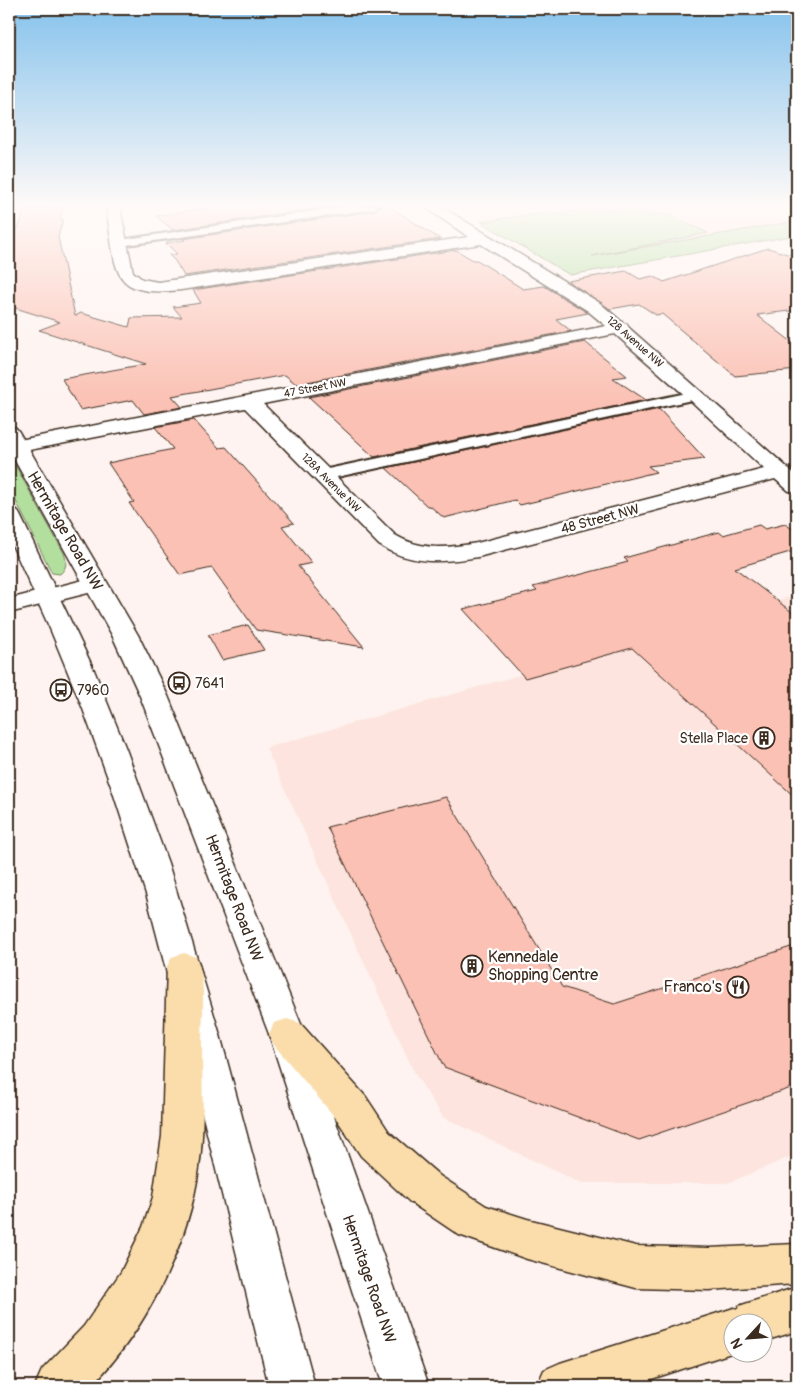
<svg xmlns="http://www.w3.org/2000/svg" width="806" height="1395" font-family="Pangolin,sans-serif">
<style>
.built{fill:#fde4de}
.green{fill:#b2df9e;stroke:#76845e}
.building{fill:#fbc1b4;stroke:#3b2a1e}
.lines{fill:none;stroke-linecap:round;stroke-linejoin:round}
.lane-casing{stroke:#3b2a1e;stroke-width:4}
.street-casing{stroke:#3b2a1e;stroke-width:3}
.secondary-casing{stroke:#3b2a1e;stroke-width:3}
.primary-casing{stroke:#3b2a1e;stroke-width:3}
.lane{fill:#fff;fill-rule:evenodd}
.street{fill:#fff;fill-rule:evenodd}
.secondary{fill:#fff;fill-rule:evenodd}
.primary{fill:#faddab;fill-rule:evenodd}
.labels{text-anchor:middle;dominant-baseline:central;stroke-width:4.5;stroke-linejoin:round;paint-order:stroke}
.far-street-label{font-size:11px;fill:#3b2a1e;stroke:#fff}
.street-label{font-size:14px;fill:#3b2a1e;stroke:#fff}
.poi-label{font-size:14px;fill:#3b2a1e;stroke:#fff;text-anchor:start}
.near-street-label{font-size:16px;fill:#3b2a1e;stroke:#fff}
.near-poi-label{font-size:16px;fill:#3b2a1e;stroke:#fff;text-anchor:start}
</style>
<rect width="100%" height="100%" fill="#fef3f0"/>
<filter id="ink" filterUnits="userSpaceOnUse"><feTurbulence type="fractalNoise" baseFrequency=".02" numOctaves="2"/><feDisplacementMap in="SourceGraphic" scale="10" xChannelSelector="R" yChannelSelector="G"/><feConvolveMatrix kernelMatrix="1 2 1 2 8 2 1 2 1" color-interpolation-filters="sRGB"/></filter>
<g filter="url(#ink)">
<g class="built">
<path d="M456,206H797V221L550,263Z"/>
<path d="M797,595V1154L728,1183H580L443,1117L415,1074L266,748Z"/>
</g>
<g class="green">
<path d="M607,209L631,210L672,216L708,233L592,256L797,221V235L570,275L481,222L527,215Z"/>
<path d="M15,465L64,553C67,562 67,568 60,574L52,573L9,487V466Z"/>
</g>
<g class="building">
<path d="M225,206H333L173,230L156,216Z"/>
<path d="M381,206H388L440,239L184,276L175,261L169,255L177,254L166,243L185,240L183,239L374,211Z"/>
<path d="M63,208L60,219H63L58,237L75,316L81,313L129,327L131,318L182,317L173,307L201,303L193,290L456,250L473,260H477L523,289L544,286L588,313L556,319L571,331L296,384L285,375L172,396L182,407L144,414L133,400L80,410L62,379L146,364L39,330L60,322L9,306V229H18L25,209Z"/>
<path d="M768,248L797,257V310L757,315L797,346V370L735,376L662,314L656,315L639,304L610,309L568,281L626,271L640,279L653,276L664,282Z"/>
<path d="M585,342L627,376L613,378L646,400L374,457L309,397Z"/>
<path d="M659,409L705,459L648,466L656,472L520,505L515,500L444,518L430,506H427L386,468Z"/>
<path d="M194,420L219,448L226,447L294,523L282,526L312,563L298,566L364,647L256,630L212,568L180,575L129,503L134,502L108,463L173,449L155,427Z"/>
<path d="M785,524L797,532V550L735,568L797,616V799L632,648L525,678L463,609L537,591L533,587L628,562L624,558L719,532L723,535L759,525L765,529Z"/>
<path d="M248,625L264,650L222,660L208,635Z"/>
<path d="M446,797L562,987L614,1004L797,945V1086L639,1140L444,1067L327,827Z"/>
</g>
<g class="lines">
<g class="lane-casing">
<g id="lane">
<path d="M349,206H379L374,209L120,246L114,243L120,240Z"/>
<path d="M696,391L701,392L703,395L701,398L323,480L317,478L315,475L317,472L323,470Z"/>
</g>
</g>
<g class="street-casing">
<g id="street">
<path d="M109,206H123L121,213L133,272L142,279L158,282L469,237L423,206H440L600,303L623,323L627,324L629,328L797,476V492L789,491L775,479L478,557C443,563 410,565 379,545L245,408L9,454V442L606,326L588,311L481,244L181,290C109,298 117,271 107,213ZM615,334L689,399L764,469L477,543C448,548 421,551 395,535L263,404Z"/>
<path d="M95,577L104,579L107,584L104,589L9,613V599Z"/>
</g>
</g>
<g class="secondary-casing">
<g id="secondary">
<path d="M9,426L16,428L19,432L138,635L168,696L305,1034L429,1386H383L269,1034L140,696L112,635L9,450Z"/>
<path d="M9,508L17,510L20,515L94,670L126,749L168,863L220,1035L315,1386H269L183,1035L147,897L112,789L83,709L51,631L9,538Z"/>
</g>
</g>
<g class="primary-casing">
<g id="primary">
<path d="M184,953L196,957C207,977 202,1019 202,1043C202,1084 205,1127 199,1168C189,1244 145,1332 91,1386H35L42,1370L84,1326L121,1272L143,1227L153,1197L162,1136L167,966L172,957Z"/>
<path d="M287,1019L300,1023L366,1097L389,1132L440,1176L486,1206L527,1219L636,1246L709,1248L797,1244V1284L709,1290L636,1288L527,1259L459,1235L410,1202L361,1156L338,1121L274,1045L269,1034L274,1023Z"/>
<path d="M797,1287V1331L764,1341V1322H734V1352L630,1386H537L544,1370L560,1363L734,1308L738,1309L739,1306Z"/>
</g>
</g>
<use href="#lane" class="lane"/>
<use href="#street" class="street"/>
<use href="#secondary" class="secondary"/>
<use href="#primary" class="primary"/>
</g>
</g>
<linearGradient id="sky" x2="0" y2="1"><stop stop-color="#85c2ec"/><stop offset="0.51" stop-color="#fffaf8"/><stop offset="1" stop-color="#fffaf8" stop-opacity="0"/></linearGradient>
<rect width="806" height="402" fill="url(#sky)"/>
<defs>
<g id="bus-ring" transform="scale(1.125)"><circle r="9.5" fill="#fff" stroke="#3b2a1e" stroke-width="1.5"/><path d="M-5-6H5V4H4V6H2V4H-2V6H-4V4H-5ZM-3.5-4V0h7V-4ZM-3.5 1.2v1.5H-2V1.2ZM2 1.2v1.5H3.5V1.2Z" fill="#3b2a1e"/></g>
<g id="building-ring" transform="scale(1.125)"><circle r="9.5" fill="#fff" stroke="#3b2a1e" stroke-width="1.5"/><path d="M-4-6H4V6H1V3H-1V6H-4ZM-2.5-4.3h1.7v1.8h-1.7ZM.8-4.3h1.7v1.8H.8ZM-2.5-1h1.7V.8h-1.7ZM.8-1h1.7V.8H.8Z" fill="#3b2a1e"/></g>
<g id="restaurant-ring" transform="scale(1.125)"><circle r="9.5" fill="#fff" stroke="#3b2a1e" stroke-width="1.5"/><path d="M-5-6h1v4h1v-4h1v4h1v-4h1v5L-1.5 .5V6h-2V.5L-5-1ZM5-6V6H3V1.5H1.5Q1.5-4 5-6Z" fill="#3b2a1e"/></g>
</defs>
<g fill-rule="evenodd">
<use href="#bus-ring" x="179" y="683"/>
<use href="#bus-ring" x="61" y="690"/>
<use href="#building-ring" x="764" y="738"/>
<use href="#building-ring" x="472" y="966"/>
<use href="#restaurant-ring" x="738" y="987"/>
</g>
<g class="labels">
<g class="far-street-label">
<text transform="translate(635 342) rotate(41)">128 Avenue NW</text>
<text transform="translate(315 388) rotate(-11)">47 Street NW</text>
<text transform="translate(331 483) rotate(45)">128A Avenue NW</text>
</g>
<g class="street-label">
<text transform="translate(600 519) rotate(-15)">48 Street NW</text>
</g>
<g class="poi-label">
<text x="195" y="683">7641</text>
<text x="77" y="690">7960</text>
<text x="748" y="738" text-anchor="end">Stella Place</text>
</g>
<g class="near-street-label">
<text transform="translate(65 531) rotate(60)">Hermitage Road NW</text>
<text transform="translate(234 898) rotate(69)">Hermitage Road NW</text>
<text transform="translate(369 1279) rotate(71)">Hermitage Road NW</text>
</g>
<g class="near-poi-label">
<text x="488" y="957">Kennedale<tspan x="488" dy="18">Shopping Centre</tspan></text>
<text x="722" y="987" text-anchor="end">Franco's</text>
</g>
</g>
<rect width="806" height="1395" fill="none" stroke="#fff" stroke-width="30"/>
<rect x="15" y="15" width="776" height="1365" fill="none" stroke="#3b2a1e" stroke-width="2" filter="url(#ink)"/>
<g transform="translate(748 1338) rotate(244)"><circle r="24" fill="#ffffff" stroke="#b1aaa5"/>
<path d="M0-4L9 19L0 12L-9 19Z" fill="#3b2a1e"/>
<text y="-8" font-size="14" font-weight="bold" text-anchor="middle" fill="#3b2a1e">N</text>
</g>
</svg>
